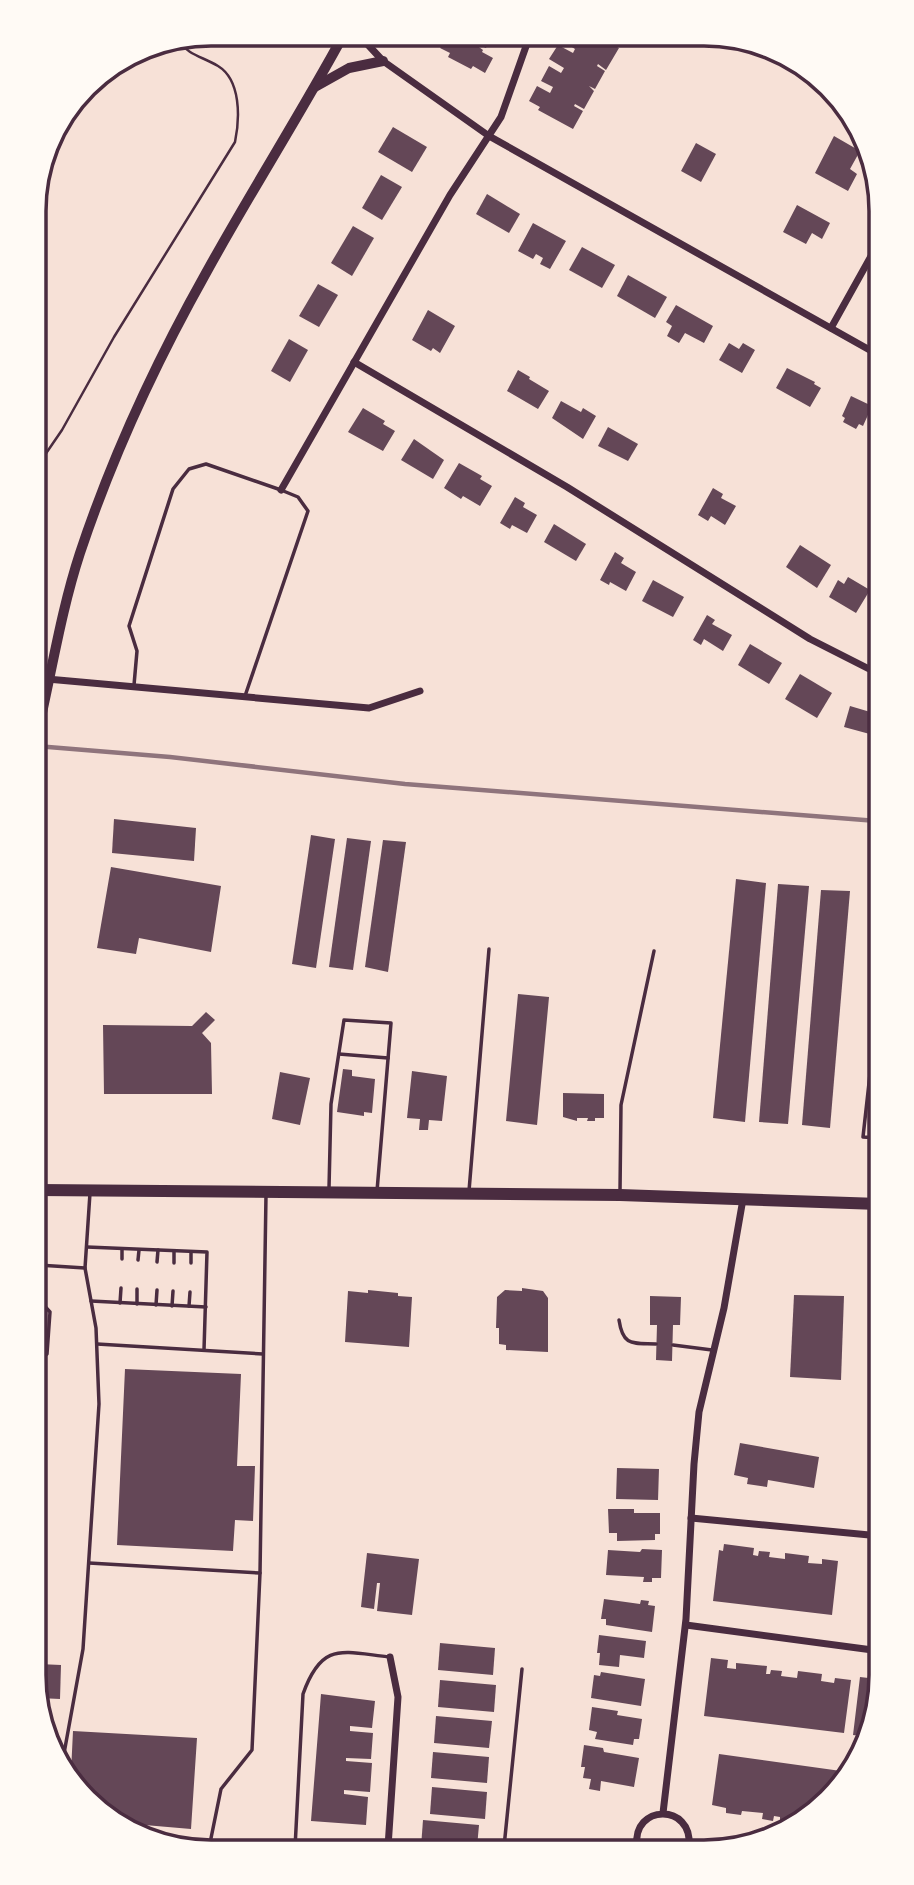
<svg xmlns="http://www.w3.org/2000/svg" width="914" height="1885" font-family="Raleway,sans-serif">
<style>
.building{fill:#644757}
.lines{fill:none;stroke-linecap:round;stroke-linejoin:round}
.path{stroke:#4a2c40;stroke-width:2.5}
.service{stroke:#4a2c40;stroke-width:3.5}
.minor{stroke:#4a2c40;stroke-width:7}
.secondary{stroke:#4a2c40;stroke-width:10}
.primary{stroke:#4a2c40;stroke-width:12}
.rail{stroke:#8f747c;stroke-width:4.5}
.rim{fill:none;stroke:#4a2c40;stroke-width:3.5}
</style>
<rect width="100%" height="100%" fill="#f7e1d7"/>
<g class="building">
<path d="M447,35H492L486,48L472,42L483,50L482,52L493,58L485,73L473,66L471,69L448,57L450,53L440,48Z"/>
<path d="M553,35L596,36L619,48L606,70L598,64L597,66L605,71L595,89L589,86L594,91L584,109L575,104L574,106L583,111L573,129L538,110L540,107L529,101L537,86L550,93L553,87L541,81L549,66L561,73L564,68L549,59L558,45L573,53L575,49Z"/>
<path d="M393,127L427,147L412,172L378,152Z"/>
<path d="M834,136L860,151L850,169L857,174L848,191L815,173Z"/>
<path d="M696,143L716,154L701,182L681,171Z"/>
<path d="M381,175L402,187L382,220L362,208Z"/>
<path d="M487,194L520,214L509,233L476,214Z"/>
<path d="M797,205L830,223L822,239L812,233L806,244L783,232Z"/>
<path d="M533,223L566,241L550,269L540,264L543,258L536,254L533,259L518,251Z"/>
<path d="M353,226L374,238L352,276L331,263Z"/>
<path d="M582,247L615,265L602,288L569,270Z"/>
<path d="M628,275L667,297L655,318L617,296Z"/>
<path d="M318,284L338,295L319,327L299,316Z"/>
<path d="M676,305L713,326L704,343L685,333L679,343L667,336L672,326L666,322Z"/>
<path d="M428,310L455,326L440,353L433,348L431,351L412,340Z"/>
<path d="M289,339L308,350L290,382L271,371Z"/>
<path d="M729,343L739,349L743,343L755,350L742,373L719,360Z"/>
<path d="M787,368L815,382L814,384L821,388L810,407L776,388Z"/>
<path d="M518,370L530,377L529,379L549,391L538,409L507,391Z"/>
<path d="M851,396L872,406L863,426L859,424L856,429L843,422L845,418L842,416Z"/>
<path d="M561,401L581,412L583,408L596,416L583,439L552,418Z"/>
<path d="M363,408L385,421L383,424L395,431L383,451L348,432Z"/>
<path d="M608,427L638,444L628,461L598,446Z"/>
<path d="M414,439L444,460L433,479L401,460Z"/>
<path d="M459,463L482,476L480,479L492,486L480,506L463,496L461,499L444,488Z"/>
<path d="M713,488L723,494L721,498L736,506L725,525L711,516L708,521L698,515Z"/>
<path d="M515,497L525,503L523,507L537,515L527,533L512,525L510,529L500,523Z"/>
<path d="M554,524L586,544L576,561L544,542Z"/>
<path d="M800,545L831,565L817,588L786,567Z"/>
<path d="M615,552L624,558L621,563L636,572L626,591L610,582L609,585L600,580Z"/>
<path d="M848,577L870,590L856,613L829,597L838,580L844,584Z"/>
<path d="M653,580L684,597L673,617L642,601Z"/>
<path d="M707,615L715,620L712,624L732,635L723,651L704,639L701,645L693,640Z"/>
<path d="M750,644L782,663L769,684L738,665Z"/>
<path d="M800,674L832,693L817,718L785,699Z"/>
<path d="M850,706L877,714V736L844,727Z"/>
<path d="M114,819L196,828L194,861L112,853Z"/>
<path d="M311,835L335,839L316,968L292,964Z"/>
<path d="M347,838L371,841L353,970L329,967Z"/>
<path d="M383,840L406,842L388,972L365,967Z"/>
<path d="M111,867L221,886L211,952L139,938L136,954L97,948Z"/>
<path d="M736,879L766,883L745,1122L713,1118Z"/>
<path d="M778,884L809,886L788,1124L759,1122Z"/>
<path d="M821,890L850,891L830,1128L802,1125Z"/>
<path d="M518,994L549,997L537,1125L506,1121Z"/>
<path d="M206,1012L215,1020L202,1033L211,1043L212,1094H104L103,1025L192,1026Z"/>
<path d="M343,1069L352,1070V1076L375,1079L372,1113L364,1112V1116L337,1112Z"/>
<path d="M412,1071L447,1076L442,1121L429,1120L428,1130H419L420,1119L407,1118Z"/>
<path d="M280,1072L310,1078L300,1125L272,1119Z"/>
<path d="M563,1093L604,1094V1118H595V1121H587L588,1118H577V1121L563,1117Z"/>
<path d="M522,1288L543,1291L548,1298V1352L506,1350V1345L499,1344V1328H496L497,1297L505,1290L522,1291Z"/>
<path d="M368,1290L398,1293V1296L412,1297L409,1347L345,1342L348,1291L368,1293Z"/>
<path d="M794,1295L844,1296L841,1380L790,1377Z"/>
<path d="M650,1296L681,1297L680,1325H673L672,1361L656,1360L657,1325H650Z"/>
<path d="M38,1312L46,1313L44,1354L38,1353Z"/>
<path d="M125,1369L241,1374L237,1466H255L253,1521L235,1520L233,1551L117,1545Z"/>
<path d="M740,1443L819,1457L814,1488L768,1480L767,1487L747,1484L748,1478L734,1475Z"/>
<path d="M617,1468L659,1469L658,1500L616,1499Z"/>
<path d="M608,1509H634V1513H660V1534H655V1540L617,1541V1533H609Z"/>
<path d="M724,1544L754,1548L753,1555L758,1556L759,1551L770,1552L769,1557L785,1559V1553L809,1556L808,1563L822,1564V1559L838,1561L832,1615L713,1601L719,1550L723,1551Z"/>
<path d="M642,1549L662,1550L661,1578H652V1582H643L644,1577L606,1575L608,1550L640,1552Z"/>
<path d="M367,1553L419,1559L412,1615L377,1611L380,1583H377L374,1609L361,1607Z"/>
<path d="M604,1599L640,1604L641,1600L649,1601L648,1605L655,1606L652,1632L606,1625V1619H601Z"/>
<path d="M878,1600H880V1620L876,1619Z"/>
<path d="M599,1635L646,1641L644,1658L620,1655L619,1667L599,1665L600,1653H597Z"/>
<path d="M440,1643L495,1648L493,1675L438,1670Z"/>
<path d="M711,1658L728,1660L727,1668L736,1669V1663L767,1666L766,1674H770L771,1670L782,1671L781,1676L797,1678L798,1671L822,1674L821,1681L834,1683L835,1678L851,1680L844,1733L704,1716Z"/>
<path d="M39,1664L61,1665L60,1699L39,1698Z"/>
<path d="M601,1672L645,1679L641,1706L591,1698L594,1675L600,1676Z"/>
<path d="M860,1677L877,1679L876,1687H880L869,1737L853,1735Z"/>
<path d="M440,1680L496,1685L494,1712L438,1707Z"/>
<path d="M321,1694L375,1701L372,1728L350,1726V1731L373,1733L371,1759L346,1758V1761L372,1763L370,1792L344,1790V1794L368,1797L366,1825L311,1821Z"/>
<path d="M592,1707L618,1711L617,1715L642,1719L639,1739H634L633,1745L595,1739L597,1732L589,1730Z"/>
<path d="M436,1716L492,1721L489,1748L434,1743Z"/>
<path d="M73,1731L197,1738L191,1829L133,1824V1827L93,1808L71,1772Z"/>
<path d="M584,1745L603,1748L604,1752L639,1758L634,1787L601,1781L600,1791L589,1789L591,1779L583,1778L585,1767H581Z"/>
<path d="M433,1752L489,1757L487,1783L431,1778Z"/>
<path d="M719,1754L841,1771L838,1789L786,1823L780,1822V1817L774,1816L773,1821L762,1819L763,1813L742,1811L741,1815L726,1813V1808L712,1805Z"/>
<path d="M432,1787L487,1792L485,1819L430,1814Z"/>
<path d="M423,1820L479,1825L477,1847H421Z"/>
<path d="M306,1842L345,1846V1848H306Z"/>
</g>
<g class="lines">
<path class="path" d="M36,468L62,430L114,337L235,142C240,118 241,80 218,66C201,56 190,56 177,40"/>
<g class="service">
<path d="M134,685L137,651L129,626L173,489L189,469L206,464L281,490L298,497L308,511L245,696"/>
<path d="M878,1002L863,1137L878,1138"/>
<path d="M339,1054L388,1058"/>
<path d="M329,1188L331,1104L344,1020L391,1023L377,1191"/>
<path d="M469,1191L489,949"/>
<path d="M620,1191L621,1105L654,951"/>
<path d="M87,1247L207,1252L204,1350"/>
<path d="M122,1259V1249"/>
<path d="M138,1260L139,1250"/>
<path d="M157,1262L158,1250"/>
<path d="M174,1263V1251"/>
<path d="M191,1263V1252"/>
<path d="M38,1265L85,1268"/>
<path d="M91,1301L206,1307"/>
<path d="M38,1303L40,1301L50,1312L47,1354L38,1362"/>
<path d="M120,1303L121,1288"/>
<path d="M137,1304V1289"/>
<path d="M156,1305L157,1290"/>
<path d="M172,1306L173,1291"/>
<path d="M189,1306L190,1292"/>
<path d="M39,1312L43,1265"/>
<path d="M619,1320C623,1347 633,1343 656,1344"/>
<path d="M97,1344L263,1354"/>
<path d="M673,1345L712,1350"/>
<path d="M89,1563L260,1573"/>
<path d="M63,1759L83,1649L99,1404L96,1328L85,1268L90,1193"/>
<path d="M504,1847L522,1669"/>
<path d="M209,1848L221,1789L252,1750L260,1573L266,1195"/>
<path d="M295,1848L303,1694C322,1641 342,1652 390,1657"/>
</g>
<g class="minor">
<path d="M358,34L383,61L489,136L875,353"/>
<path d="M831,328L875,249"/>
<path d="M354,362L567,487L810,639L877,673"/>
<path d="M281,490L450,195L501,117L530,35"/>
<path d="M36,678L369,708L420,691"/>
<path d="M691,1518L880,1536"/>
<path d="M872,1535L880,1490"/>
<path d="M686,1625L880,1651"/>
<path d="M663,1813L686,1619L694,1464L699,1412L724,1308L743,1199"/>
<path d="M637,1846C632,1804 693,1803 689,1846"/>
<path d="M388,1847L398,1697L390,1657"/>
</g>
<g class="secondary">
<path d="M315,87L349,68L383,61"/>
<path d="M36,739C51,677 60,614 80,553C112,457 156,362 206,273C250,193 300,115 344,34"/>
</g>
<path class="primary" d="M38,1190L620,1195L879,1204"/>
<path class="rail" d="M36,746L170,757L405,784L877,821"/>
</g>
<path d="M0 0H914V1885H0ZM211 46H704A165 165 0 0 1 869 211V1675A165 165 0 0 1 704 1840H211A165 165 0 0 1 46 1675V211A165 165 0 0 1 211 46Z" fill="#fffaf5" fill-rule="evenodd"/>
<path class="rim" d="M211 46H704A165 165 0 0 1 869 211V1675A165 165 0 0 1 704 1840H211A165 165 0 0 1 46 1675V211A165 165 0 0 1 211 46Z"/>
</svg>
